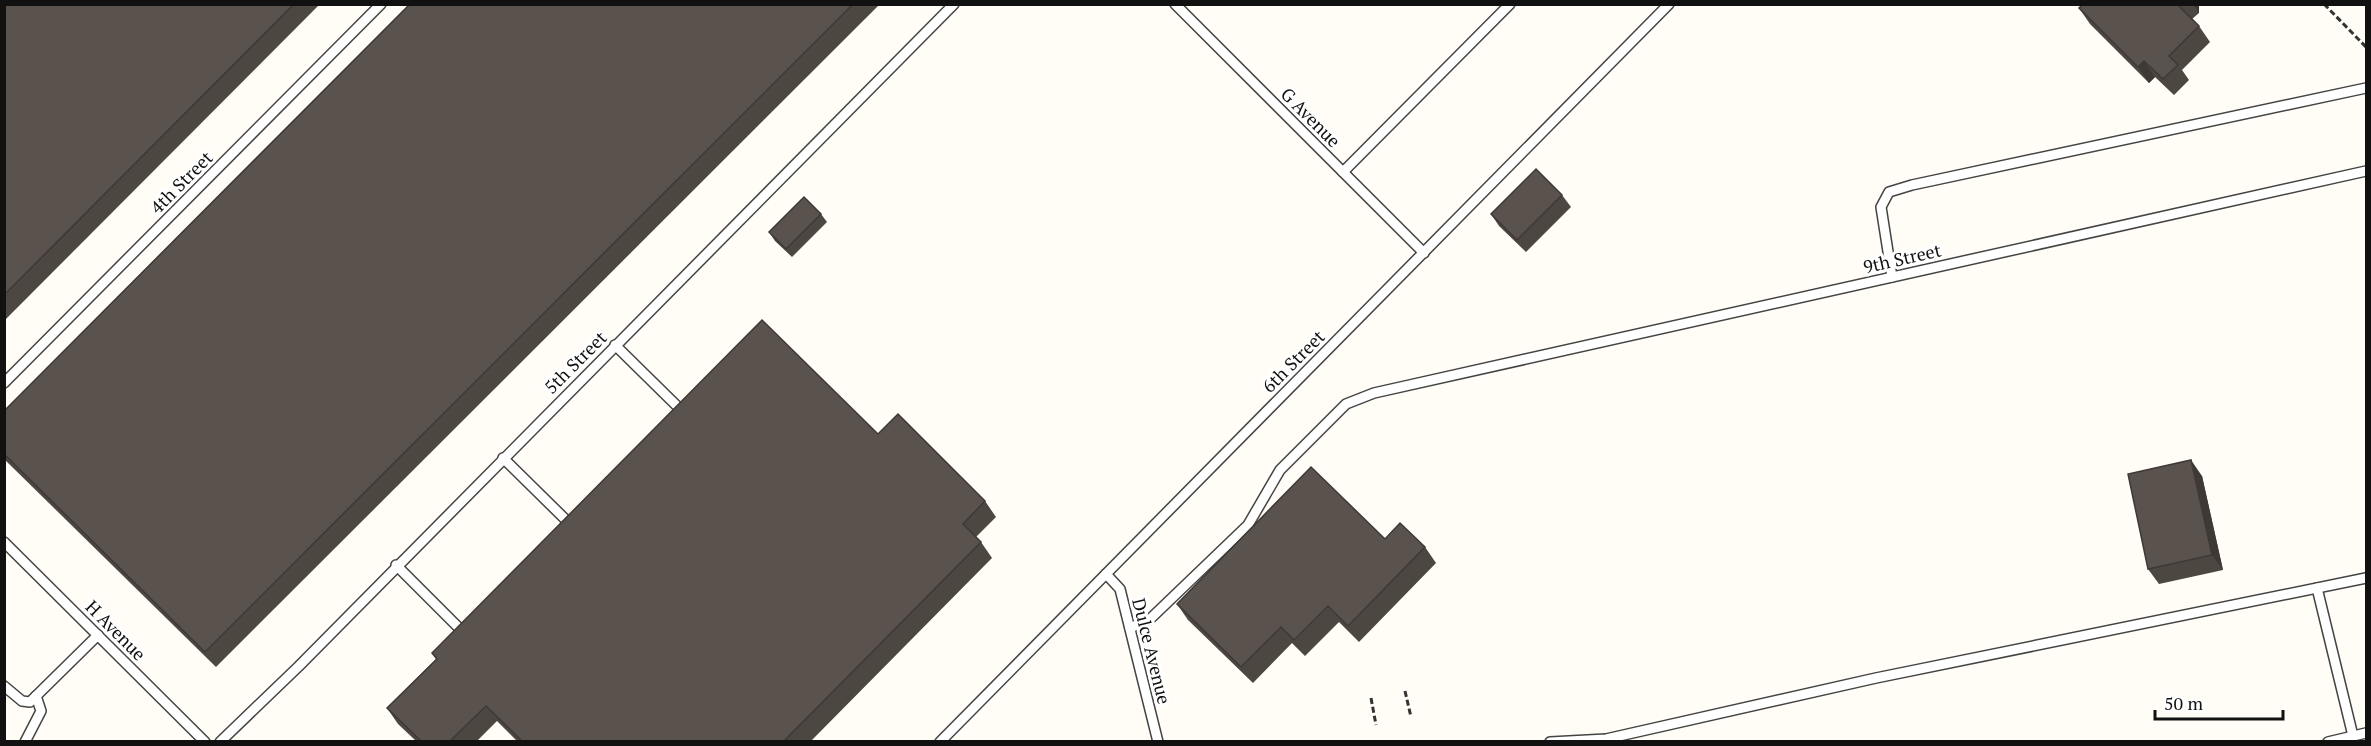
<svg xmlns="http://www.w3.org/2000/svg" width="2371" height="746" font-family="'PT Serif',serif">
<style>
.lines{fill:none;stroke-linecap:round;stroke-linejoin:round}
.service-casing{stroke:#444;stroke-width:12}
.path{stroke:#333;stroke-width:3;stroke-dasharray:6 3;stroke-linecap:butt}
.service{stroke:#fff;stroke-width:9}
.wall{fill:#4d4742}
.shaded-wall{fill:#3f3936}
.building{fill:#5a524d;stroke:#3f3936;stroke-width:1.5}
.labels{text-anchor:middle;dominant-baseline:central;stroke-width:6;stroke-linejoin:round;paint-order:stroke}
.street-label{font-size:18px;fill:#111;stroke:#fff}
</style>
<rect width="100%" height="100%" fill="#fffdf5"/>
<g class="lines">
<g class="service-casing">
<g id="service">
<path d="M1175,4L1424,253"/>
<path d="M1343,172L1510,4"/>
<path d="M1892,277L1881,207L1889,192L1912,185L2366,88"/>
<path d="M615,345L679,408"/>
<path d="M4,383L381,4"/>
<path d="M503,458L567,521"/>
<path d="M4,542L205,742"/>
<path d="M396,565L460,629"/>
<path d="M1106,574L1120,589L1158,742"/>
<path d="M2317,588L2353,736"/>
<path d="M1130,628L1149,620L1248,525L1280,470L1346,404L1374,393L2366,171"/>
<path d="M4,686L22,701L30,702L98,635"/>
<path d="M25,742L41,711L36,696"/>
<path d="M220,742L299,666L954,4"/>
<path d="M940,742L1669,4"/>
<path d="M1550,742L1606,739L1876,678L2366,578"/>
<path d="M2328,742L2366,733"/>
</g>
</g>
<g class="path">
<path d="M2324,4L2366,47"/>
<path d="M1405,691L1411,717"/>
<path d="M1371,698L1376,725"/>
</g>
<use href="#service" class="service"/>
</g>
<g class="wall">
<path d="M4,4H320L4,321Z"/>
<path d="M410,4H880L216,667L4,459V411Z"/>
<path d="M2083,4H2198L2199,6V13L2192,19L2199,26L2210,42L2182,70L2189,80L2174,95L2155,77L2149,83L2090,24L2079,8Z"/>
<path d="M1562,195L1571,207L1526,252L1499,226L1491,214Z"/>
<path d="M821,214L827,222L792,257L775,241L769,232Z"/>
<path d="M878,434L985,501L996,517L976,537L981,542L992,558L811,741H517L497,721L477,741H416L398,724L387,708L436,659L432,653Z"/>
<path d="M2202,476L2223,570L2159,584L2148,569Z"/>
<path d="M1385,539L1425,547L1436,563L1359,642L1339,622L1305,656L1292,643L1253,683L1188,620L1177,604Z"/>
</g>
<g class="shaded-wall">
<path d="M2193,4H2198L2199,6V13Z"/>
<path d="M2144,61L2155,77L2149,83L2138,67Z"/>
<path d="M2191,460L2202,476L2223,570L2212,555Z"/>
</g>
<g class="building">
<path d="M4,4H294L4,295Z"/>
<path d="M410,4H853L205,652L4,454V411Z"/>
<path d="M2083,4H2180L2179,6L2199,26L2169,56L2178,65L2163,79L2144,61L2138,67L2079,8Z"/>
<path d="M1536,169L1562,195L1517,240L1491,214Z"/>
<path d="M804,197L821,214L786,249L769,232Z"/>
<path d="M762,320L878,434L898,414L985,501L963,524L981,542L784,741H522L486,706L450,741H421L387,708L437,659L432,653Z"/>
<path d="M2191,460L2212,555L2148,569L2128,474Z"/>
<path d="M1311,467L1385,539L1400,523L1425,547L1348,626L1328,606L1294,640L1281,627L1241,667L1177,604Z"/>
</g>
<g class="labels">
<g class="street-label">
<text transform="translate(1311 117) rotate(45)">G Avenue</text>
<text transform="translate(181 182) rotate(-45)">4th Street</text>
<text transform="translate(1902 258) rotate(-13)">9th Street</text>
<text transform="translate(1293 361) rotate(-45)">6th Street</text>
<text transform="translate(575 362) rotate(-45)">5th Street</text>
<text transform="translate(116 630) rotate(45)">H Avenue</text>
<text transform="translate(1152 651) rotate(76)">Dulce Avenue</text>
</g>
</g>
<rect width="2371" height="746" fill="none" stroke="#111111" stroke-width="12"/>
<path d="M2155 710v9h128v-9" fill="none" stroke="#111111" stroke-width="3"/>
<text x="2164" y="710" font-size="18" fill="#111111" stroke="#ffffff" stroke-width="4.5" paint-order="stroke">50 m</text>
</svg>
